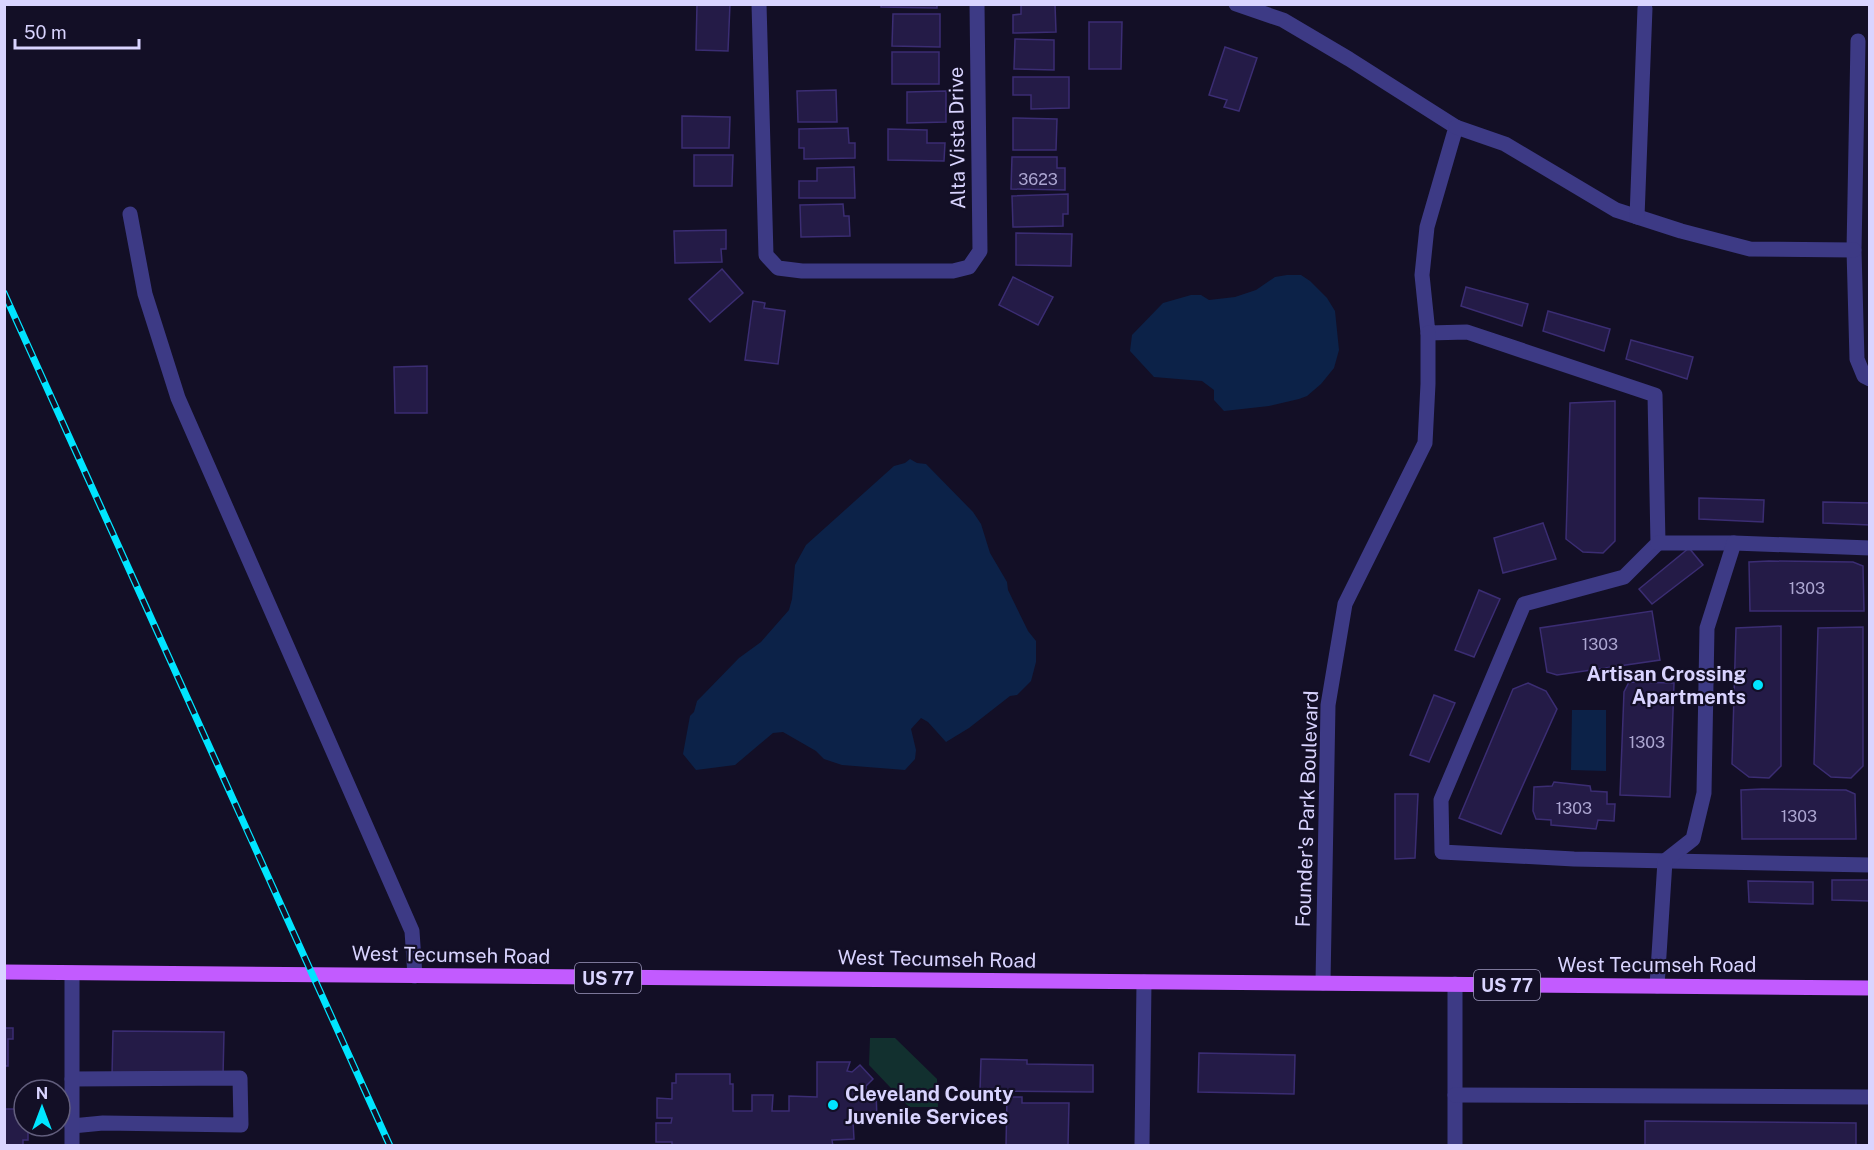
<svg xmlns="http://www.w3.org/2000/svg" width="1874" height="1150" font-family="'Public Sans',sans-serif">
<style>
.green{fill:#12302f}
.water{fill:#0c2248}
.building{fill:#241b47;stroke:#3b2d73;stroke-width:1.5}
.lines{fill:none;stroke-linecap:round;stroke-linejoin:round}
.minor{stroke:#3d3a85;stroke-width:15}
.major{stroke:#c25bff;stroke-width:15}
.rail-casing{stroke:#00e5ff;stroke-width:7}
.rail{stroke:#130f26;stroke-width:4.5;stroke-dasharray:14;stroke-linecap:butt}
.poi-dot{fill:#00e5ff;stroke:#130f26;stroke-width:2}
.labels{text-anchor:middle;dominant-baseline:central;stroke-width:4.5;stroke-linejoin:round;paint-order:stroke}
.number-label{font-size:16px;fill:#aca6d1}
.shield{fill:#130f26;stroke:#9e99be;stroke-width:1.5}
.shield-label{font-size:18px;font-weight:bold;fill:#d9d4ff}
.street-label{font-size:20px;fill:#d9d4ff;stroke:#130f26}
.poi-label{font-size:20px;font-weight:bold;fill:#d9d4ff;stroke:#130f26;text-anchor:end}
</style>
<rect width="100%" height="100%" fill="#130f26"/>
<path class="green" d="M870,1038H895L937,1079L938,1107H909L869,1065Z"/>
<g class="water">
<path d="M1287,275H1301L1310,281L1327,298L1335,311L1339,350L1334,368L1321,384L1307,396L1299,399L1269,406L1224,411L1214,400V390L1202,381L1154,377L1130,351L1132,335L1163,303L1191,295H1201L1209,300L1235,297L1256,290L1275,277Z"/>
<path d="M910,459L917,463L926,464L973,512L981,524L990,553L1007,582L1008,590L1028,631L1036,641V662L1031,681L1017,695L1010,696L969,728L946,742L928,722L921,718L911,729L916,750L915,759L905,770L842,765L824,759L816,751L783,732L773,733L735,765L696,770L683,754L690,716L694,712L697,701L704,694L739,658L761,642L789,610L792,599L795,565L806,545L894,466L905,463Z"/>
<path d="M1572,710H1606V771L1571,770Z"/>
</g>
<g class="building">
<path d="M697,4H730L728,51L696,50Z"/>
<path d="M881,4H937V8L881,7Z"/>
<path d="M1021,4H1055L1056,32L1013,33V15L1021,14Z"/>
<path d="M893,14H940V47L892,46Z"/>
<path d="M1089,22H1122L1121,69H1089Z"/>
<path d="M1015,39L1054,40V70L1014,69Z"/>
<path d="M1225,47L1257,58L1239,111L1224,107L1227,100L1209,95Z"/>
<rect x="892" y="52" width="47" height="32"/>
<path d="M1013,77H1069V108L1031,109V95H1013Z"/>
<path d="M836,90L837,122H798L797,91Z"/>
<path d="M946,91V122L907,123V92Z"/>
<path d="M682,116L730,117L729,148H682Z"/>
<path d="M1013,118L1057,119L1056,150H1013Z"/>
<path d="M848,128L849,143H855V158L804,159V148H799V129Z"/>
<path d="M888,129L927,130V143H945L944,161L888,160Z"/>
<path d="M694,155H733L732,186H694Z"/>
<path d="M1012,157H1057V168H1065V190L1011,189Z"/>
<path d="M854,167L855,198H799V181H817V168Z"/>
<path d="M1068,194V214H1063V226L1013,227L1012,196Z"/>
<path d="M843,204L844,216H849L850,236L801,237L800,205Z"/>
<path d="M726,230V249H721L722,262L675,263L674,231Z"/>
<path d="M1016,233L1072,234L1071,266L1016,265Z"/>
<path d="M722,269L743,293L710,322L689,299Z"/>
<path d="M1013,277L1053,297L1038,325L999,305Z"/>
<path d="M1466,287L1528,304L1522,326L1461,306Z"/>
<path d="M753,301L765,303L764,308L785,311L778,364L745,360Z"/>
<path d="M1548,311L1610,329L1604,351L1543,331Z"/>
<path d="M1631,340L1693,357L1687,379L1626,359Z"/>
<path d="M427,366V413H395L394,367Z"/>
<path d="M1615,401V541L1603,553L1583,552L1566,539L1570,403Z"/>
<path d="M1699,498L1764,500L1763,522L1699,519Z"/>
<path d="M1823,502L1870,503V525L1823,523Z"/>
<path d="M1543,523L1556,559L1503,573L1494,538Z"/>
<path d="M1689,548L1703,565L1652,604L1639,589Z"/>
<path d="M1769,561L1853,562L1863,566L1864,611H1750L1749,562Z"/>
<path d="M1479,590L1500,599L1474,657L1455,650Z"/>
<path d="M1652,611L1660,660L1557,675L1547,672L1540,628Z"/>
<path d="M1781,626V766L1769,778L1749,777L1732,764L1736,628Z"/>
<path d="M1863,627V766L1851,778L1831,777L1814,764L1818,628Z"/>
<path d="M1629,682L1674,683L1670,797L1620,795L1624,692Z"/>
<path d="M1528,683L1546,691L1557,709L1501,834L1459,818L1513,689Z"/>
<path d="M1434,695L1455,703L1429,762L1410,755Z"/>
<path d="M1554,782L1590,786L1591,791L1607,792V804H1615L1614,821L1598,820L1596,829L1551,825V820L1536,819L1533,811L1534,787L1552,786Z"/>
<path d="M1762,789L1846,790L1855,794L1856,839H1742L1741,790Z"/>
<path d="M1395,794H1418L1415,858L1395,859Z"/>
<path d="M1832,880H1870V901L1832,900Z"/>
<path d="M1748,881L1813,882V904L1749,902Z"/>
<path d="M4,1028H13V1039H8V1066H4Z"/>
<path d="M113,1031L224,1032L223,1077L112,1076Z"/>
<path d="M1199,1053L1295,1055L1294,1094L1198,1092Z"/>
<path d="M981,1059L1027,1060V1064L1093,1065V1092L980,1091Z"/>
<path d="M817,1062H850L847,1071L852,1072L860,1065L873,1079L866,1086V1090H876L877,1120L853,1121L854,1139L832,1140L833,1146H672V1142H656V1123H671L672,1118H657V1098L672,1099V1083H676V1074H730V1084H733V1111H752V1095H773L772,1111H789V1096L817,1097Z"/>
<path d="M1007,1097H1022V1103H1069L1068,1146H1006Z"/>
<path d="M4,1109H24V1126H28V1140H23V1146H4Z"/>
<path d="M1645,1121L1856,1123V1146H1645Z"/>
</g>
<g class="lines">
<g class="minor">
<path d="M759,4L766,255L778,268L802,271H953L969,267L980,251L977,4"/>
<path d="M1236,4L1283,20L1349,59L1456,127L1427,227L1422,275L1428,333L1467,332L1655,395L1658,543L1624,577L1524,604L1441,800L1442,852L1574,859L1870,865"/>
<path d="M1858,41L1854,250L1857,359L1864,376L1870,379"/>
<path d="M1456,127L1505,144L1616,210L1681,231L1750,249L1854,250"/>
<path d="M130,214L145,294L178,398L412,931L415,976"/>
<path d="M1637,217L1645,8"/>
<path d="M1658,543H1734"/>
<path d="M1323,983L1328,705L1345,604L1425,443L1428,384V333"/>
<path d="M1455,984V1146"/>
<path d="M1657,986L1665,861L1693,839L1704,793L1707,628L1734,543L1870,548"/>
<path d="M72,1079L240,1078L241,1125L103,1123L72,1126"/>
<path d="M1455,1095L1870,1097"/>
<path d="M72,1146V973"/>
<path d="M1142,1146L1144,982"/>
</g>
<path class="major" d="M4,972L1870,988"/>
<g class="rail-casing">
<path id="rail" d="M4,293L390,1146"/>
</g>
<use href="#rail" class="rail"/>
</g>
<g class="poi-dot">
<circle cx="1758" cy="685" r="6"/>
<circle cx="833" cy="1105" r="6"/>
</g>
<g class="labels">
<g class="number-label">
<text x="1038" y="179">3623</text>
<text x="1807" y="588">1303</text>
<text x="1600" y="644">1303</text>
<text x="1647" y="742">1303</text>
<text x="1574" y="808">1303</text>
<text x="1799" y="816">1303</text>
</g>
<g class="shield">
<rect x="575" y="963" width="66" height="30" rx="4.5"/>
<rect x="1474" y="970" width="66" height="30" rx="4.5"/>
</g>
<g class="shield-label">
<text x="608" y="978">US 77</text>
<text x="1507" y="985">US 77</text>
</g>
<g class="street-label">
<text transform="translate(957 138) rotate(-91)">Alta Vista Drive</text>
<text transform="translate(1307 809) rotate(-88)">Founder's Park Boulevard</text>
<text transform="translate(451 955) rotate(1)">West Tecumseh Road</text>
<text transform="translate(937 959) rotate(1)">West Tecumseh Road</text>
<text x="1657" y="965">West Tecumseh Road</text>
</g>
<g class="poi-label">
<text x="1746" y="674">Artisan Crossing<tspan x="1746" dy="23">Apartments</tspan></text>
<text x="845" y="1094" text-anchor="start">Cleveland County<tspan x="845" dy="23">Juvenile Services</tspan></text>
</g>
</g>
<rect width="1874" height="1150" fill="none" stroke="#d9d4ff" stroke-width="12"/>
<g transform="translate(42 1108)"><circle r="28" fill="#130f26" stroke="#625e7d" stroke-width="1.5"/>
<path d="M0-4.5L10 22L0 15L-10 22Z" fill="#00e5ff"/>
<text y="-9" font-size="16" font-weight="bold" text-anchor="middle" fill="#d9d4ff">N</text>
</g>
<path d="M15 39v9h124v-9" fill="none" stroke="#d9d4ff" stroke-width="3"/>
<text x="24" y="39" font-size="18" fill="#d9d4ff" stroke="#130f26" stroke-width="4.5" paint-order="stroke">50 m</text>
</svg>
